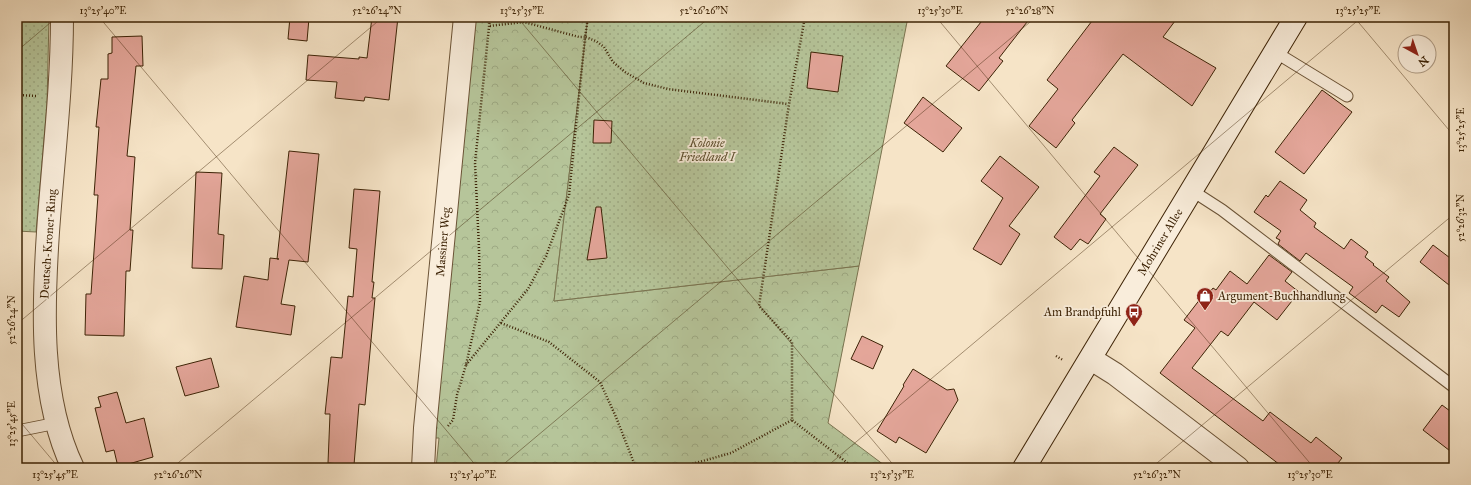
<svg xmlns="http://www.w3.org/2000/svg" width="1471" height="485" font-family="'IM FELL Great Primer',serif">
<style>
.park{fill:url(#park-crowns);stroke:#7a7450}
.garden{fill:url(#garden-dots);stroke:#7a7450}
.building{fill:#e4a69a;stroke:#3d2306}
.lines{fill:none;stroke-linecap:round;stroke-linejoin:round}
.service-casing{stroke:#6b5336;stroke-width:13}
.minor-casing{stroke:#6b5336;stroke-width:24}
.secondary-casing{stroke:#3d2306;stroke-width:24}
.path{stroke:#3d2306;stroke-width:2.5;stroke-dasharray:1 2;stroke-linecap:butt}
.service{stroke:#f9eddb;stroke-width:11}
.minor{stroke:#f9eddb;stroke-width:22}
.secondary{stroke:#f9eddb;stroke-width:22}
.ticks{fill:none;stroke:#3d2306;stroke-width:1;stroke-opacity:0.45}
.labels{text-anchor:middle;dominant-baseline:central;stroke-width:3.5;stroke-linejoin:round;paint-order:stroke}
.park-label{font-size:12px;font-style:italic;fill:#5b4c2b;stroke:#f9eddb}
.street-label{font-size:12px;fill:#3d2306;stroke:#f9eddb}
.poi-label{font-size:12px;fill:#3d2306;stroke:#f9eddb;text-anchor:start}
.neatline{fill:none;stroke:#3d2306;stroke-width:1.5}
.ticks-label{font-size:10px;text-anchor:middle;fill:#3d2306}
</style>
<defs>
<pattern id="park-crowns" width="20" height="18" patternUnits="userSpaceOnUse"><rect width="20" height="18" fill="#b6c59a"/><path d="M2 6a3 3 0 1 1 6 0M12 15a3 3 0 1 1 6 0" fill="none" stroke="#9da983"/></pattern>
<pattern id="garden-dots" width="8" height="8" patternUnits="userSpaceOnUse"><rect width="8" height="8" fill="#b6c59a"/><path d="M2 2h.1M6 6h.1" fill="none" stroke="#9da983" stroke-width="1.8" stroke-linecap="round"/></pattern>
</defs>
<rect width="100%" height="100%" fill="#f6e4c7"/>
<filter id="stains"><feTurbulence type="fractalNoise" baseFrequency=".005" numOctaves="4"/><feColorMatrix values="0 0 0 0 .2 0 0 0 0 .09 0 0 0 0 .02 0 0 0 .5 -.17"/></filter>
<radialGradient id="worn" r=".72"><stop offset=".6" stop-color="#630" stop-opacity="0"/><stop offset="1" stop-color="#630" stop-opacity=".3"/></radialGradient>
<path class="park" d="M473,17H588L554,301L859,266L828,423L888,468H436L439,438H433Z"/>
<g class="garden">
<path d="M17,17H49L47,104L36,232L17,231Z"/>
<path d="M588,17H908L859,266L554,301Z"/>
</g>
<g class="building">
<path d="M290,17L309,18L307,41L288,39Z"/>
<path d="M372,17H398L389,100L365,97L364,101L335,98L337,82L306,80L308,55L359,59V57L367,58Z"/>
<path d="M985,17H1031L999,58L1003,61L979,91L946,66Z"/>
<path d="M1095,17H1178L1163,37L1216,68L1192,106L1123,54L1072,120L1075,123L1056,148L1029,126L1058,89L1047,80Z"/>
<path d="M142,36L143,66H136L127,156L135,157L130,230H133L130,271H126L124,336L85,335L86,294H91L98,195H94L99,127H96L101,79H108V54L112,53V37Z"/>
<path d="M811,52L843,56L838,92L807,88Z"/>
<path d="M1322,90L1352,112L1304,174L1275,152Z"/>
<path d="M923,97L962,128L943,152L904,123Z"/>
<path d="M594,120L612,121L611,143H593Z"/>
<path d="M1114,147L1138,165L1100,214L1106,219L1088,244L1080,239L1071,250L1054,237L1100,176L1094,172Z"/>
<path d="M289,151L319,154L308,262L289,260L281,304L295,306L291,335L236,327L244,276L268,280L270,258L279,259H277Z"/>
<path d="M1000,156L1039,187L1009,226L1020,234L1001,265L973,249L1003,198L981,181Z"/>
<path d="M196,172L222,173L218,234L224,235L222,269L192,268Z"/>
<path d="M1280,181L1307,200L1300,210L1316,223L1314,227L1344,249L1351,239L1368,252L1365,257L1374,264L1373,265L1389,277L1386,281L1410,302L1399,317L1382,305L1376,313L1349,293L1353,287L1306,253L1300,261L1278,244L1280,240L1276,238L1281,231L1254,212L1266,195L1268,197Z"/>
<path d="M354,189L380,191L372,282H374L372,298H375L365,405L359,404L354,465L328,463L330,414H325L331,357L342,358L348,296L353,297L357,249L349,248Z"/>
<path d="M596,207H601L607,258L587,260Z"/>
<path d="M1433,245L1454,261V289L1420,262Z"/>
<path d="M1269,255L1292,272L1285,281L1299,292L1277,320L1254,302L1228,336L1221,331L1192,368L1263,421L1270,412L1311,443L1316,437L1342,458L1334,468H1284L1160,373L1195,328L1184,320L1204,294L1207,296L1213,288L1216,290L1230,271L1247,284Z"/>
<path d="M862,336L883,346L873,369L851,359Z"/>
<path d="M211,358L219,387L185,396L176,367Z"/>
<path d="M913,369L947,390L954,389L958,400L926,453L899,437L896,443L877,431L904,386L903,385Z"/>
<path d="M117,392L126,423L144,418L153,457L118,467L114,450L106,452L95,408L101,407L98,397Z"/>
<path d="M1442,405L1454,414V454L1423,430Z"/>
</g>
<g class="lines">
<g class="service-casing">
<g id="service">
<path d="M1275,52L1347,96"/>
<path d="M1191,190L1222,210L1454,387"/>
<path d="M17,431L57,423"/>
</g>
</g>
<g class="minor-casing">
<g id="minor">
<path d="M62,17C62,89 53,160 48,232C43,308 39,397 73,468"/>
<path d="M1091,359L1115,374L1238,468"/>
<path d="M423,468L425,428L465,17"/>
</g>
</g>
<g class="secondary-casing">
<path id="secondary" d="M1024,468L1296,17"/>
</g>
<g class="path">
<path d="M588,17L585,37L596,41L604,47L613,62L625,72L644,83L668,89L788,104"/>
<path d="M805,17L789,104L759,306L792,342V420L854,468"/>
<path d="M17,95L37,96"/>
<path d="M501,323L549,342L600,382L616,417L636,468"/>
<path d="M1056,356L1063,360"/>
<path d="M466,365L528,289L546,256L569,195L585,37H579L524,22L489,26"/>
<path d="M448,426L453,420L457,395L466,365L480,302L479,248L475,163L490,17"/>
<path d="M678,468L731,453L792,420"/>
</g>
<use href="#service" class="service"/>
<use href="#minor" class="minor"/>
<use href="#secondary" class="secondary"/>
</g>
<path class="ticks" d="M99,17L478,468M517,17L896,468M936,17L1314,468M1354,17L1454,136M17,51L57,17M17,324L383,17M17,418L59,468M172,468L710,17M499,468L1036,17M825,468L1362,17M1151,468L1454,214"/>
<defs>
<g id="shop-pin" transform="scale(0.9)"><path d="M0 17L-7.5 6A9.5 9.5 0 1 1 7.5 6Z" fill="#8f2418" stroke="#f9eddb"/><path d="M-5-2.5h2.3a2.7 3.5 0 0 1 5.4 0H5L5.5 6h-11ZM-1.5-2.5h3a1.5 2.3 0 0 0-3 0Z" fill="#fff"/></g>
<g id="bus-pin" transform="scale(0.9)"><path d="M0 17L-7.5 6A9.5 9.5 0 1 1 7.5 6Z" fill="#8f2418" stroke="#f9eddb"/><path d="M-5-6H5V4H4V6H2V4H-2V6H-4V4H-5ZM-3.5-4V0h7V-4ZM-3.5 1.2v1.5H-2V1.2ZM2 1.2v1.5H3.5V1.2Z" fill="#fff"/></g>
</defs>
<g fill-rule="evenodd">
<use href="#shop-pin" x="1205" y="296"/>
<use href="#bus-pin" x="1134" y="312"/>
</g>
<g class="labels">
<g class="park-label">
<text x="707" y="143">Kolonie<tspan x="707" dy="14">Friedland I</tspan></text>
</g>
<g class="street-label">
<text transform="translate(443 242) rotate(-85)">Massiner Weg</text>
<text transform="translate(1160 242) rotate(-59)">Mohriner Allee</text>
<text transform="translate(48 244) rotate(-86)">Deutsch-Kroner-Ring</text>
</g>
<g class="poi-label">
<text x="1218" y="296">Argument-Buchhandlung</text>
<text x="1121" y="312" text-anchor="end">Am Brandpfuhl</text>
</g>
</g>
<rect width="1471" height="485" fill="none" stroke="#f6e4c7" stroke-width="44"/>
<g transform="translate(1417 54) rotate(140)"><circle r="19" fill="#f9eddb" stroke="#ae9c86"/>
<path d="M0-3L7 15L0 10L-7 15Z" fill="#8f2418"/>
<text y="-6" font-size="11" font-weight="bold" text-anchor="middle" fill="#3d2306">N</text>
</g>
<rect x="22" y="22" width="1427" height="441" class="neatline"/>
<g class="ticks-label">
<text x="103" y="14">13°25'40"E</text>
<text x="377" y="14">52°26'24"N</text>
<text x="522" y="14">13°25'35"E</text>
<text x="704" y="14">52°26'26"N</text>
<text x="940" y="14">13°25'30"E</text>
<text x="1030" y="14">52°26'28"N</text>
<text x="1358" y="14">13°25'25"E</text>
<text transform="translate(1460 130) rotate(-90)" y="4">13°25'25"E</text>
<text transform="translate(1460 218) rotate(-90)" y="4">52°26'32"N</text>
<text transform="translate(11 320) rotate(-90)" y="4">52°26'24"N</text>
<text transform="translate(11 424) rotate(-90)" y="4">13°25'45"E</text>
<text x="55" y="478">13°25'45"E</text>
<text x="178" y="478">52°26'26"N</text>
<text x="473" y="478">13°25'40"E</text>
<text x="892" y="478">13°25'35"E</text>
<text x="1157" y="478">52°26'32"N</text>
<text x="1310" y="478">13°25'30"E</text>
</g>
<rect width="100%" height="100%" filter="url(#stains)"/>
<rect width="100%" height="100%" fill="url(#worn)"/>
</svg>
